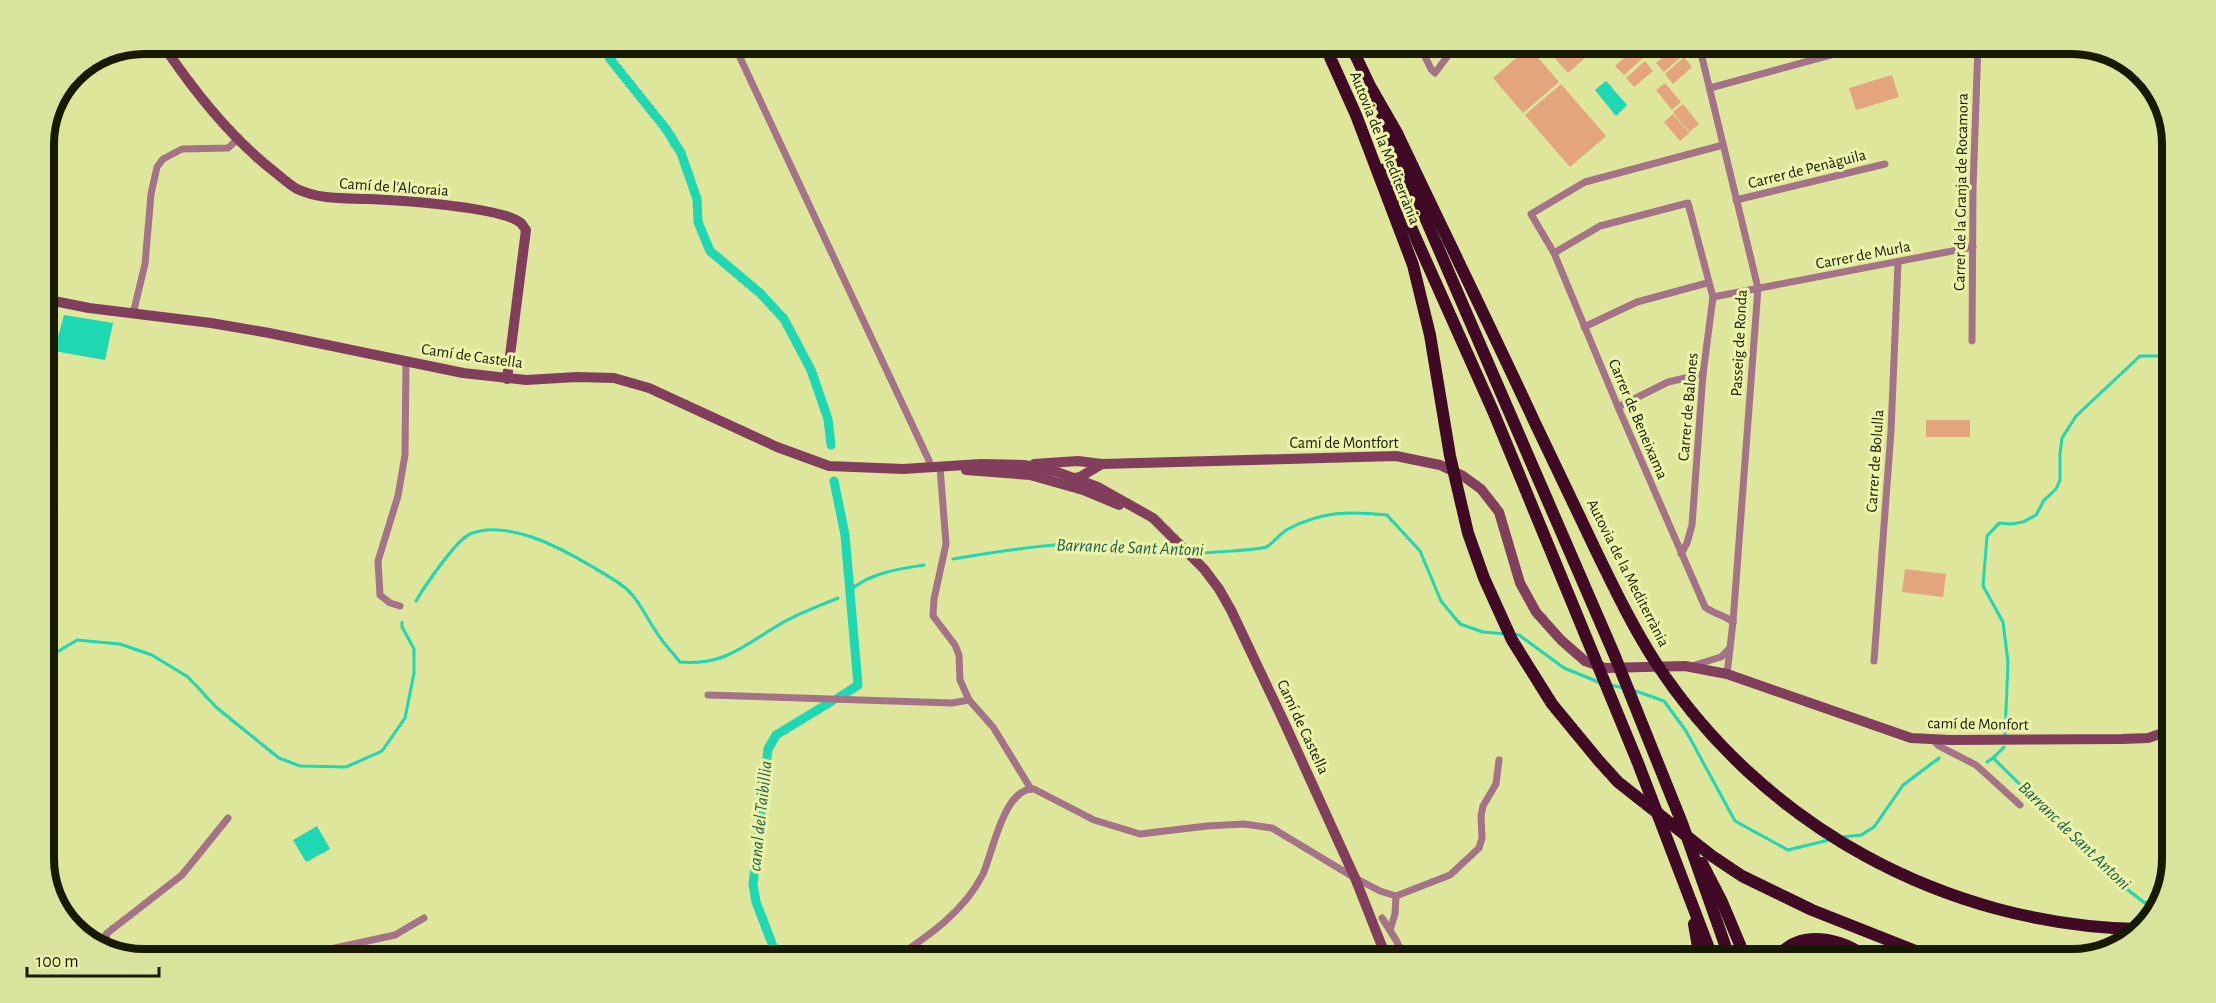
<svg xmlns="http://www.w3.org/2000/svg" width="2216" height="1003" font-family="'Alegreya Sans',sans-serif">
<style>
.green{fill:#e4a57d}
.water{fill:#1dd8b2}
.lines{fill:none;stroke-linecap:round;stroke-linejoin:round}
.stream{stroke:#1dd8b2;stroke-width:3}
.canal{stroke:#1dd8b2;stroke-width:9}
.street{stroke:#a47387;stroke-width:7}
.secondary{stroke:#823f5d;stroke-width:10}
.highway{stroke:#400a26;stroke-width:12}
.labels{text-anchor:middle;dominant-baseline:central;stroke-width:6;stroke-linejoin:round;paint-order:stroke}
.street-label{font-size:16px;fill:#181a00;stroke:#ebf4a9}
.water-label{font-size:18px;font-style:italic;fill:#206151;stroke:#ebf4a9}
.rim{fill:none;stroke:#181a00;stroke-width:8}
</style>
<rect width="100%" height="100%" fill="#dee69c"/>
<g class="green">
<path d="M1600,45L1568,73L1544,46Z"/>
<path d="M1675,46L1683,55L1664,72L1656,63Z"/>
<path d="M1529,47L1559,82L1523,113L1493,78Z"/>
<path d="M1634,49L1643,58L1624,75L1615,66Z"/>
<path d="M1684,57L1692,67L1673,84L1665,74Z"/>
<path d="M1645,61L1653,71L1634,87L1626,78Z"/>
<path d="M1892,75L1899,97L1856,110L1849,88Z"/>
<path d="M1665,83L1681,102L1672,110L1656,90Z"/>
<path d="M1561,84L1606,136L1570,167L1525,115Z"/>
<path d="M1683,104L1699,124L1689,132L1673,112Z"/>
<path d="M1673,114L1689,133L1680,141L1664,122Z"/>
<rect x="1926" y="420" width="44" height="17"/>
<path d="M1905,569L1946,574L1943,597L1902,592Z"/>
</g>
<g class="water">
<path d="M1606,81L1627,105L1616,116L1595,90Z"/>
<path d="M64,315L113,323L105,360L54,351Z"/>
<path d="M317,826L330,849L306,862L293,840Z"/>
</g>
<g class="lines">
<g class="stream">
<path d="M1192,553C1203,553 1258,550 1266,547C1274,543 1280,533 1288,529C1322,511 1350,511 1387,515L1420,551L1441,601L1460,624L1483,632L1507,634"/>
<path d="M953,559C1011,549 1069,540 1127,545C1146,546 1164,552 1182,553"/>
<path d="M853,588C873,572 900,569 924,565"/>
<path d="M416,601C424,587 456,540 470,534C507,519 559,547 591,566C603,573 618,581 629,591C641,604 647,619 657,633C663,643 672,652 680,662C726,666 745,644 782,623C799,613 819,606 838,598"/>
<path d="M1513,634L1519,635L1564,668L1601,683"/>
<path d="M44,678L57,652L77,640L120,644L152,655L188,677L217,708L279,758L300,766L346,767L382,751L405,718L414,673V649L402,627V622"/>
<path d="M1610,685L1624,688"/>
<path d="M1633,690L1664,701L1686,731L1735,821L1788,850L1833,839"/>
<path d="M2005,734L2008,662L2003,622L1983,586L1987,536L1999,523L2011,524L2023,522L2036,515L2044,500L2056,489L2060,480V454L2062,438L2076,416L2140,356H2170"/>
<path d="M1993,758L2004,747"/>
<path d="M1987,762L1993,758L2128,890L2145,903L2165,893"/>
<path d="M1842,837L1861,835L1874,827L1903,785L1939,758"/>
</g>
<g class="canal">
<path d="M605,49L610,59L666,129L681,153L697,199L698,222L710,251L760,293L784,319L811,370L828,419L831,445"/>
<path d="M834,481L845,535L858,685L838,698"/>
<path d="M778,959L756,902L753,884L768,749L776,735L832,701"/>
</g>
<g class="street">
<path d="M1699,45L1758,288L1733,622L1727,674"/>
<path d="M1420,46L1431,69L1435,73L1455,46"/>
<path d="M736,49L932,467"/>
<path d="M1710,88L1860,47"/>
<path d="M1723,145L1585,182L1531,214L1554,253L1618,407L1705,607C1714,614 1724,615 1733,622"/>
<path d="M1736,200L1885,164"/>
<path d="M1554,253L1600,226L1688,203L1713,297L1703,374L1692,525L1687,543L1681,554"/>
<path d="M1713,297L1973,247"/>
<path d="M133,314L145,264L151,194L157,167L163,159L182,149L228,148L239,138"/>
<path d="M1584,327L1637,302L1707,283"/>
<path d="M1972,341L1973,189L1978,44"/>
<path d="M1618,407L1668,382L1703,374"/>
<path d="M940,467L946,544L934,599L933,616L955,645L959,655L960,680L969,700L993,727L1031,789"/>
<path d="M400,606L390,603L380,595L378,561L398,496L405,455L406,361"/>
<path d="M1874,661L1891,431L1898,263"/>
<path d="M1695,665L1721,657L1730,648"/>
<path d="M708,695L952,703L969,700"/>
<path d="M1932,739L1939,746L1976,765L2020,805"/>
<path d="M1382,918L1396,940L1405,959"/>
<path d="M1390,930L1395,914L1396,896"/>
<path d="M109,952L106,934L182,875L228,818"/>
<path d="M313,959L312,953L395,935L424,918"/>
<path d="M894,959C928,936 964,912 983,874C993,852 1004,787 1034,789L1094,820L1140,834L1207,826L1244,824L1272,828L1355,878L1380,891L1396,896L1450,875L1479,848L1482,838L1481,816L1483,806L1496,784L1499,760"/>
</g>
<g class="secondary">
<path d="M167,51C197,95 233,140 276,173C282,178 290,185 297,189C321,200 344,198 369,199C397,200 502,207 521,223C523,225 524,228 526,230L507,379"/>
<path d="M44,299L89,308L211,323L269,333L463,373L526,380L577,377L614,378L649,388L777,447L829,466L903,469L981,464L1024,465L1057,472L1098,487L1153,518L1204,569L1219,589L1231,610L1284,722L1355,878L1387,959"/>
<path d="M1034,464L1078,461L1102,464L1396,456L1440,465L1463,476L1481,489L1499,512L1520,583L1536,612L1561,640L1585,661L1605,668L1685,666L1727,674L1911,738L1950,740L2122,739L2148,738L2166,732"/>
<path d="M966,470L1030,475L1083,490L1119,505"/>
<path d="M1071,479L1080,477L1102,464"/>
</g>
<g class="highway">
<path d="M1325,46L1356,115L1413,265L1430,335L1450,456L1468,533L1484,578L1512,640L1552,704L1599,761L1618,782L1712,856L1742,876L1812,910L1936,959"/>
<path d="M1351,46L1370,86L1397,133C1443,230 1490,326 1535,423C1556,467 1577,511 1598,555C1616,592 1634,629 1656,663C1763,826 1945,925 2139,929"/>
<path d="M1382,118L1614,654L1682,823L1730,959"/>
<path d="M1385,169L1493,411L1638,763L1713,959"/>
<path d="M1702,863L1722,902L1746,959"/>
<path d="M1694,924L1700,959"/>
<path d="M1776,959C1799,927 1842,938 1869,959"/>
</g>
</g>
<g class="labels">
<g class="street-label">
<text transform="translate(1385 148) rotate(68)">Autovia de la Mediterrània</text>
<text transform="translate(1807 169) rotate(-14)">Carrer de Penàguila</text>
<text transform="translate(394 187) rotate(4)">Camí de l'Alcoraia</text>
<text transform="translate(1961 192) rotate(-89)">Carrer de la Granja de Rocamora</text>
<text transform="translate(1863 255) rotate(-11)">Carrer de Murla</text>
<text transform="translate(1739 343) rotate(-87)">Passeig de Ronda</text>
<text transform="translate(472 356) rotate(8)">Camí de Castella</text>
<text transform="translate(1688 407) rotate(-85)">Carrer de Balones</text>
<text transform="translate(1638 419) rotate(67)">Carrer de Beneixama</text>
<text x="1344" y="443">Camí de Montfort</text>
<text transform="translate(1875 461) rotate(-86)">Carrer de Bolulla</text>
<text transform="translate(1628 573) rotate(63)">Autovia de la Mediterrània</text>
<text transform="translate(1978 724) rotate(1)">camí de Monfort</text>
<text transform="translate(1303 727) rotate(65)">Camí de Castella</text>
</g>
<g class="water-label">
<text transform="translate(1130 548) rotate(2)">Barranc de Sant Antoni</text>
<text transform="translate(761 816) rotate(-84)">canal del Taibillia</text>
<text transform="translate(2074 836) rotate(44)">Barranc de Sant Antoni</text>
</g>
</g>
<path d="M0 0H2216V1003H0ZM144 54H2072A90 90 0 0 1 2162 144V859A90 90 0 0 1 2072 949H144A90 90 0 0 1 54 859V144A90 90 0 0 1 144 54Z" fill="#dae39b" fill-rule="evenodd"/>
<path class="rim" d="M144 54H2072A90 90 0 0 1 2162 144V859A90 90 0 0 1 2072 949H144A90 90 0 0 1 54 859V144A90 90 0 0 1 144 54Z"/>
<path d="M27 967v9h132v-9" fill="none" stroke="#181a00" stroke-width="3"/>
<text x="36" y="967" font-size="18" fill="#181a00" stroke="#ebf4a9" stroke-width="4.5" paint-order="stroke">100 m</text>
</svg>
